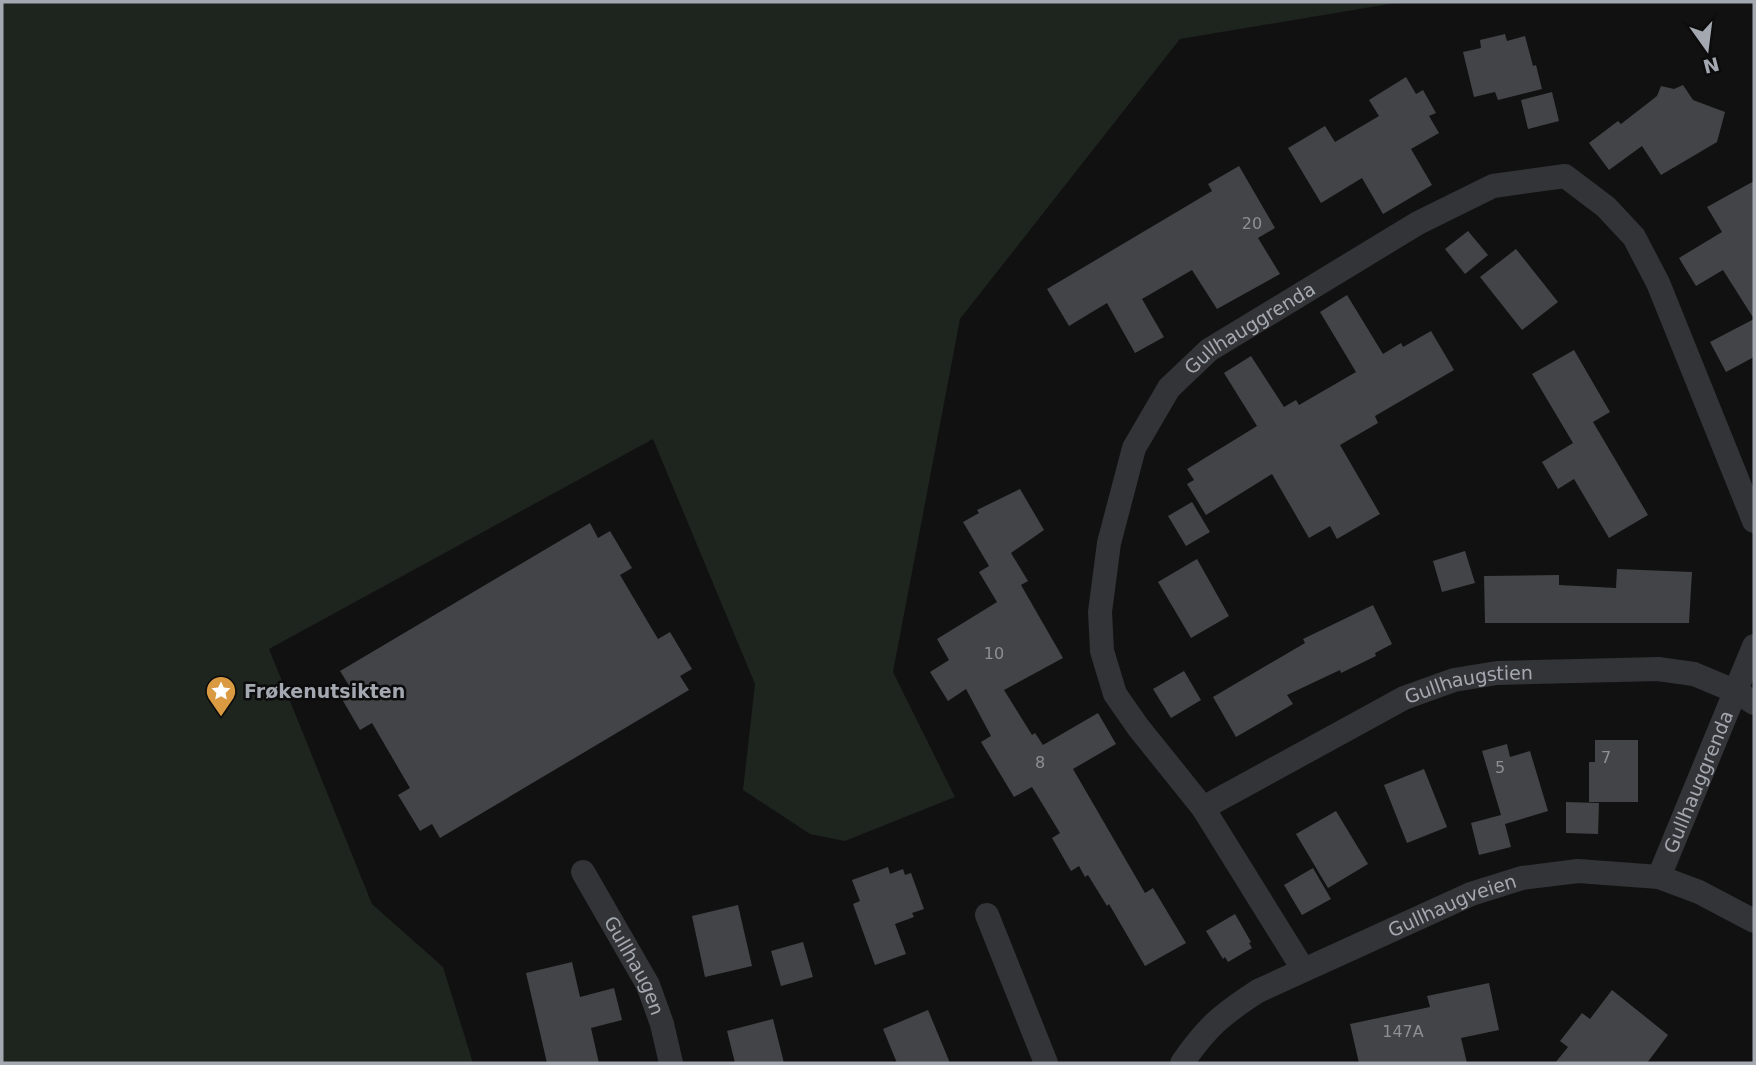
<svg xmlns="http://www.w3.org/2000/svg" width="1756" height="1065" font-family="'DejaVu Sans',sans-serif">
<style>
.green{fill:#1e241e}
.building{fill:#434447}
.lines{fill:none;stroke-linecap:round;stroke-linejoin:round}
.street{stroke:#333437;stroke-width:24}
.labels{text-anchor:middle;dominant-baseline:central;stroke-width:5;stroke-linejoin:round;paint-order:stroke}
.number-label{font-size:16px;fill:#8c9096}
.street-label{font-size:19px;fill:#a4a9b1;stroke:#0c0c0d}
.poi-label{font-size:19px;font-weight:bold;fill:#a4a9b1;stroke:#0c0c0d;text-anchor:start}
</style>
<rect width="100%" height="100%" fill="#111112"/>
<path class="green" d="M2,2H1401L1180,39L960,319L893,672L955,797L845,841L810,834L743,790L755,684L653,439L269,649L372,904L443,967L473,1063H2Z"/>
<g class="building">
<path d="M1505,34L1507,41L1525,36L1533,66L1536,65L1542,89L1498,100L1495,92L1474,97L1463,52L1481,48L1480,40Z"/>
<path d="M1406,77L1416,94L1423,90L1436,113L1429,116L1439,133L1411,149L1432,185L1383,214L1362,178L1321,203L1288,148L1325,126L1335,142L1379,116L1369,100Z"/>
<path d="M1683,85L1693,100L1725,112L1717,142L1661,175L1642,146L1609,170L1589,143L1618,121L1621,124L1657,96L1661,86L1674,89Z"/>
<path d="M1552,92L1559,121L1528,129L1521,100Z"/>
<path d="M1239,166L1275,228L1258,238L1280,274L1217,309L1192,270L1142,299L1164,337L1135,353L1107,303L1069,326L1047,289L1212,191L1208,184Z"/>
<path d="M1754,181V357L1726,372L1710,342L1754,319L1723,270L1696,286L1679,258L1722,232L1707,207Z"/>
<path d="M1468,231L1488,255L1465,274L1445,249Z"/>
<path d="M1516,249L1558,302L1522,330L1480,277Z"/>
<path d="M1347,295L1383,354L1401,343L1403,347L1431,331L1454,370L1375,416L1378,423L1340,445L1380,514L1337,539L1330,526L1309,538L1272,474L1206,515L1187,484L1194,480L1187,469L1257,426L1224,373L1251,356L1284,407L1296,400L1299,405L1356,372L1320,312Z"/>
<path d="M1574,350L1610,412L1593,422L1648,515L1609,538L1574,479L1558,489L1542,462L1573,443L1532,374Z"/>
<path d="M1020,489L1044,530L1011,553L1028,581L1021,585L1063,658L1004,690L1032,735L1035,733L1043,745L1098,713L1116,744L1073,769L1145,893L1153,888L1186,943L1145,966L1109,904L1107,906L1088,875L1085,877L1079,866L1071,871L1052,838L1060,833L1032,787L1014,797L981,742L991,736L966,689L948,701L930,672L949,660L937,639L997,602L979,572L989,566L963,522L979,513L977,510Z"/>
<path d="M1192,502L1210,532L1186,546L1168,516Z"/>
<path d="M590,523L598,538L610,531L632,568L620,575L649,624L658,639L670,632L692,669L680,676L689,690L440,838L432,824L420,831L398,795L410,788L372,723L360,730L339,694L350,687L340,671Z"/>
<path d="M1465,551L1475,583L1442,592L1433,561Z"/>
<path d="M1197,559L1229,616L1191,638L1158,582Z"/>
<path d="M1617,569L1692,572L1689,623H1485L1484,576L1559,575V585L1616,588Z"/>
<path d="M1373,605L1392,644L1375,653L1376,656L1341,673L1340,670L1287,695L1293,704L1236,737L1213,697L1305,643L1303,639Z"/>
<path d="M1184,671L1201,700L1171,718L1153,689Z"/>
<path d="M1595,740H1638V802H1589V762H1595Z"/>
<path d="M1507,744L1510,757L1530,751L1548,811L1505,824L1511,847L1479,855L1471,823L1501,815L1482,751Z"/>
<path d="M1424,769L1447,827L1407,843L1384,785Z"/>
<path d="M1566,802L1599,803L1598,834L1566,833Z"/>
<path d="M1336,811L1368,864L1328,888L1296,834Z"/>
<path d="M888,867L890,874L903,869L905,875L911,873L924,909L912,913L914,917L895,924L906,954L875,965L853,904L860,901L852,880Z"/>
<path d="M1313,868L1331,899L1302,915L1284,885Z"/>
<path d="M738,905L752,966L705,977L692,916Z"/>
<path d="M1235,914L1251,942L1249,943L1252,948L1228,962L1225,957L1223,959L1206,931Z"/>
<path d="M803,942L813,977L781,986L771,951Z"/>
<path d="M572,962L580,997L614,988L622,1020L591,1028L599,1063H547L526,973Z"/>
<path d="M1489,983L1499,1030L1461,1038L1467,1063H1359L1350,1024L1430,1007L1427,996Z"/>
<path d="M1612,990L1668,1035L1647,1063H1555L1568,1047L1560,1041L1582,1013L1590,1019Z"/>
<path d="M928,1010L950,1063H897L883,1029Z"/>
<path d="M773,1019L784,1063H735L727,1031Z"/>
</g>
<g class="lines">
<g class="street">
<path id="s1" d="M1203,808L1404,698L1454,680L1497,673L1658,669L1694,674L1737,692L1754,703"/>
<path id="s2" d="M583,872L648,985L662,1024L671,1063"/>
<path id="s3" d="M1659,877L1754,646"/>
<path d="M987,915L1046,1063"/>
<path id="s4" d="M1303,969L1203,808L1138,727L1115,694L1102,651L1100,612L1109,543L1134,448L1169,388L1209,350L1418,223L1493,186L1565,176L1606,207L1634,237L1658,283L1754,521"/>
<path id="s5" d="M1182,1063C1207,1027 1221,1015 1258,991L1471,894L1522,878L1578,871L1659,877L1699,892L1754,921"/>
</g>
</g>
<defs>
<g id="sight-pin" transform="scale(1.575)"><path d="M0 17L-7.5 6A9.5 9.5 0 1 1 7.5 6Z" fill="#d99a42" stroke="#0c0c0d"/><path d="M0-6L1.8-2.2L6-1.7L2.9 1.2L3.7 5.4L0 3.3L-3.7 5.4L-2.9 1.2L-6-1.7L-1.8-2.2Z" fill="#fff"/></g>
</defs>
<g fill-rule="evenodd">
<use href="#sight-pin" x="221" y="691"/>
</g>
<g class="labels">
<g class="number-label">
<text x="1252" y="223">20</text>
<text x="994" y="653">10</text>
<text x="1606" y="757">7</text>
<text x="1040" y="762">8</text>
<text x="1500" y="767">5</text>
<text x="1403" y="1031">147A</text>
</g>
<g class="street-label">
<text stroke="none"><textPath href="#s4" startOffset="756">Gullhauggrenda</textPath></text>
<text stroke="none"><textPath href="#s1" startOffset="296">Gullhaugstien</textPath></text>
<text stroke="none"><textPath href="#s3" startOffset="103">Gullhauggrenda</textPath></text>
<text stroke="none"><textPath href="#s5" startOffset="318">Gullhaugveien</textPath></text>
<text stroke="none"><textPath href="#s2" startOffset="107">Gullhaugen</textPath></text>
</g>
<g class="poi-label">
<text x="244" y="691">Frøkenutsikten</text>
</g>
</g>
<rect width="1756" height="1065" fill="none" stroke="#a4a9b1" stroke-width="7"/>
<g transform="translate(1707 49) rotate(166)" stroke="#0c0c0d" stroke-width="5" paint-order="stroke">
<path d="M0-5L12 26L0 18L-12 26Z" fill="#a4a9b1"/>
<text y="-10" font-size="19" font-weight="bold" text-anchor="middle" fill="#a4a9b1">N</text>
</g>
</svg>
